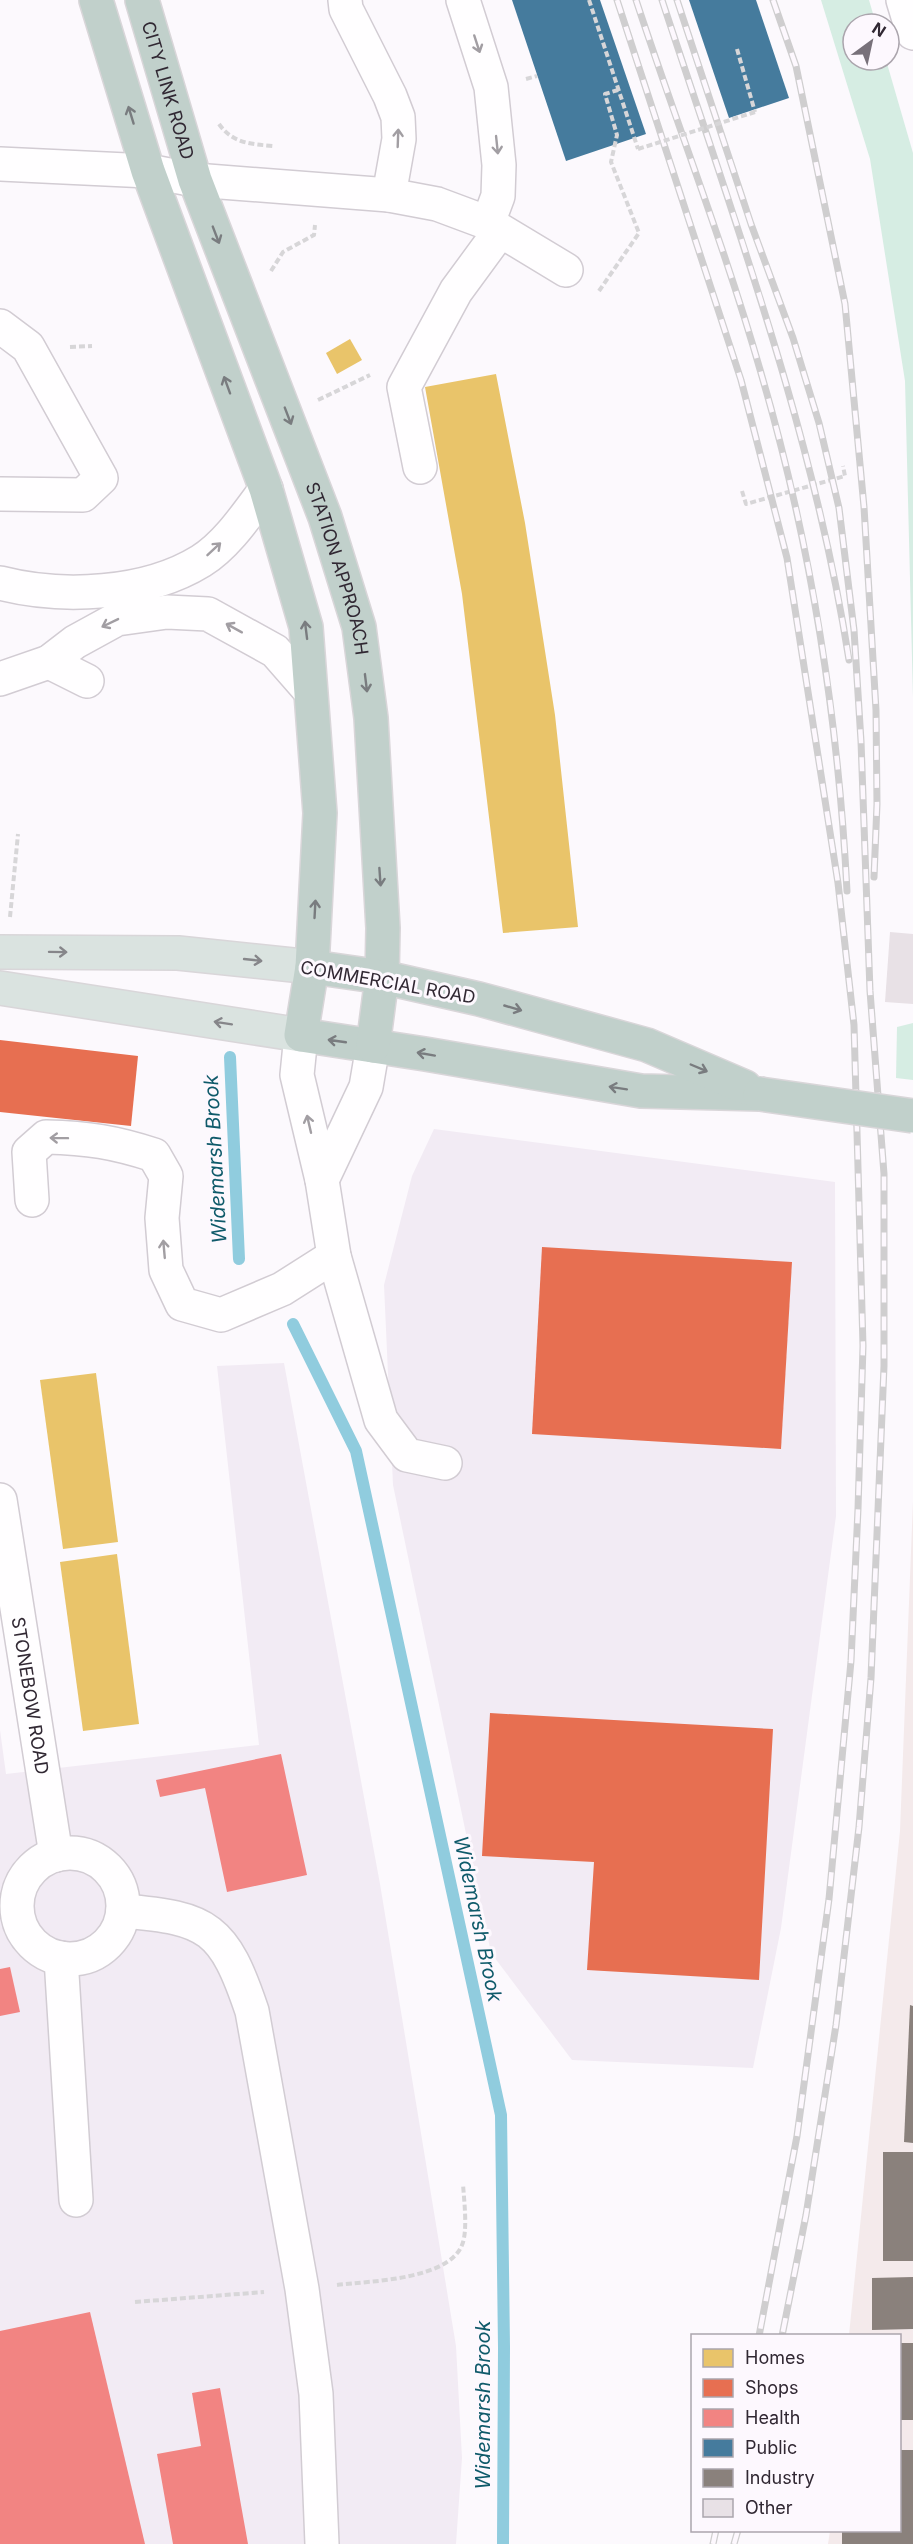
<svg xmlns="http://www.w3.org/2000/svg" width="913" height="2544" font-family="Inter,sans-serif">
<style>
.built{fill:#f2ebf4}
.industrial{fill:#f4eaeb}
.green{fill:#d6ede3}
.homes{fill:#e9c46a}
.shops{fill:#e76f51}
.health{fill:#f28482}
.public{fill:#457b9d}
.industry{fill:#8a817c}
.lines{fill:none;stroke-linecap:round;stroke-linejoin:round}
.stream{stroke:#90ccde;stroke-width:12}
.building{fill:#e8e1e6}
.minor-casing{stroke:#d2ccd3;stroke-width:36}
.major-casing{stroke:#d9d6d9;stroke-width:36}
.highway-casing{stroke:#d9d6d9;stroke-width:36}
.path{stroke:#d7d6d8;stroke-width:4;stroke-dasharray:6 3;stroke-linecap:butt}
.minor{stroke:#fffeff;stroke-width:33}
.major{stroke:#dae3e0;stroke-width:33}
.highway{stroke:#c1d0cb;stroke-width:33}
.rail-casing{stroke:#cfcecf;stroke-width:7}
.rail{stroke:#fdf8fe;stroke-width:4.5;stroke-dasharray:14;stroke-linecap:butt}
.highway-bridge-casing{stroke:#d9d6d9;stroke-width:36;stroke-linecap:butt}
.path-bridge{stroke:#d7d6d8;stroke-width:4;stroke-dasharray:6 3;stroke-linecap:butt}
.highway-bridge{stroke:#c1d0cb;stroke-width:33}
.oneway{stroke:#a29ea3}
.oneway2{stroke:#797c7f}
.oneway3{stroke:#86868a}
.labels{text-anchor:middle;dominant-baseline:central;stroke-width:6;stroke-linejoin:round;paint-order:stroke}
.street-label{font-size:18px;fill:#312833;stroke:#fdf8fe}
.water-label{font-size:20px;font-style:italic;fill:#0f5a6a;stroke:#fdf8fe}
</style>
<rect width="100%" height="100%" fill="#fcf9fd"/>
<g class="built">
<path d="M434,1129L835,1182L836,1516L781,1928L753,2068L572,2060L491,1953L393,1485L384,1285L412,1176Z"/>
<path d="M284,1363L380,1884L456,2346L462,2458L456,2544H0V1730L6,1774L259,1745L217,1366Z"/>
</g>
<path class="industrial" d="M913,1501V2544H828L830,2531L900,2530V2336L849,2335L900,1831Z"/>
<g class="green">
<path d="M821,0H869L876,24H853V60H886L913,153V698L905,381L870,159Z"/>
<path d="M913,1023V1080L896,1078L897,1027Z"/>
</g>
<g class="homes">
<path d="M350,339L362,360L337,374L326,353Z"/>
<path d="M496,374L525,523L555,715L578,927L503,933L462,594L425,387Z"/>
<path d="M96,1373L118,1542L63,1549L40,1380Z"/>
<path d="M117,1554L139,1724L83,1731L60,1562Z"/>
</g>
<g class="shops">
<path d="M0,1040L138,1056L131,1126L0,1112Z"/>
<path d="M542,1247L792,1262L781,1449L532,1434Z"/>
<path d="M490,1713L773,1729L759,1980L587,1970L594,1862L482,1856Z"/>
</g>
<g class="health">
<path d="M281,1754L307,1875L227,1892L205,1788L160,1797L156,1780Z"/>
<path d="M10,1967L20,2012L0,2016V1969Z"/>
<path d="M90,2312L145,2544H0V2331Z"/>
<path d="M220,2388L248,2544H173L157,2454L201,2446L192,2393Z"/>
</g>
<g class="public">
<path d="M512,0H600L646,134L566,161Z"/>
<path d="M689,0H756L789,98L729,118Z"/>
</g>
<g class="industry">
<path d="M910,2005L913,2006V2143L904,2142Z"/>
<rect x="883" y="2152" width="30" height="109"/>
<path d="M913,2277V2329L872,2330V2278Z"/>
<rect x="900" y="2343" width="13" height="77"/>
<path d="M900,2450H913V2544H842V2530H900Z"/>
</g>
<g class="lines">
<g class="stream">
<path d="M230,1057L239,1259"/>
<path d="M293,1324L356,1451L501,2115L504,2347L503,2544"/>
</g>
</g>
<path class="building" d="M890,932L913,934V1004L885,1002Z"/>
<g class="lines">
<g class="minor-casing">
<g id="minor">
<path d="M345,0L346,9L390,96L398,117L399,139L389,195"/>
<path d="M463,0L491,87L499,165L498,196L488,223"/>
<path d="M903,0L913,33"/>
<path d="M0,164L148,171L195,180L389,195L437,204L488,223L566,270"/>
<path d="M0,326L28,347L101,478L83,495L0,494"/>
<path d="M420,467L404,387L456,291L500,231"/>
<path d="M0,583C62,599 146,595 201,561C227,545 248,513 266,489"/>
<path d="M49,662L87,681"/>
<path d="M0,679L49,662L75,642L117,619L167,612L208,614L275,651L310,691"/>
<path d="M301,1035L297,1075L322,1180L334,1256L381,1420L407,1455L445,1463"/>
<path d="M322,1180L366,1087L373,1046"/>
<path d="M32,1200L29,1152L46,1137C88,1138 114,1142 154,1155L166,1176L162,1218L166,1270L182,1304L221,1315L282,1289L334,1256"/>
<path id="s1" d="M0,1500L56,1855"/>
<circle cx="70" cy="1906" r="53"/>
<path d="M123,1911C209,1918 224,1928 252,2011L302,2289L316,2394L322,2544"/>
<path d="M61,1958L76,2200"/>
</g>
</g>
<g class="major-casing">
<g id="major">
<path d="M0,952L178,953L312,967"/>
<path d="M0,988L301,1035"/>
</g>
</g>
<g class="highway-casing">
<g id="highway">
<path d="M96,0L148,171L266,489L306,627L320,813L312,967L301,1035L425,1054L641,1091L760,1094"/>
<path id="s2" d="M142,0L195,180L325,517L359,627L371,718L383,928L382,977L373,1046"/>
<path d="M312,967L382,977L479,999L647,1045L745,1087"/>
</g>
</g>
<g class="path">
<path d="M589,0L638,149"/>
<path d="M737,49L755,112"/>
<path d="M526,79L537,76"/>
<path d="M219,124C233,144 252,144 273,146"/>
<path d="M271,271L283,252L314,235L315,225"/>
<path d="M599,291L639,233L611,162L617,135L605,94L618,90"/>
<path d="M70,347L92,346"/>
<path d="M318,400L370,375"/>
<path d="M742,491L746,504L845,476L843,466"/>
<path d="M10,917L18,834"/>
<path d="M337,2285C370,2281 448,2280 462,2245C468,2231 464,2200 463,2184"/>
<path d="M135,2302L264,2292"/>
</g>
<use href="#minor" class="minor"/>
<use href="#major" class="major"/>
<use href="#highway" class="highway"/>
<g class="rail-casing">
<g id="rail">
<path d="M617,0L741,380L787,558L838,883L854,1025L863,1346L858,1509L851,1661L829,1899L797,2136L759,2336"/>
<path d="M636,0C677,125 725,247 761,373C811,544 838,713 847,891"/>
<path d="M662,0C733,217 814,434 849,660"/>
<path d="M677,0L751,224L793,338L819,423L839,508L854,630L861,741L870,991L884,1174V1366L871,1678L859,1827L836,2025L806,2215L782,2336"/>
<path d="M773,0L796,66L845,304L864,507L876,710L877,804L874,877"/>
<path d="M713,2544L716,2530"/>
<path d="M734,2544L738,2530"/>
</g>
</g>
<use href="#rail" class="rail"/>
<g class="highway-bridge-casing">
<path id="highway-bridge" d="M760,1094L913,1116"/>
</g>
<path class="path-bridge" d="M638,149L755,112"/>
<use href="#highway-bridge" class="highway-bridge"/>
</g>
<defs><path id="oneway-shaft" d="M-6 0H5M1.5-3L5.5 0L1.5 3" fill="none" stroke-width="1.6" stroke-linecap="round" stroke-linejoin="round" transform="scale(1.5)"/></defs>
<g class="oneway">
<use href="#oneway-shaft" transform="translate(477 44) rotate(72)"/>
<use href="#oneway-shaft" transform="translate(398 138) rotate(-88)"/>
<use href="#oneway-shaft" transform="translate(497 145) rotate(84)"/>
<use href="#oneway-shaft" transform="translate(214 549) rotate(-43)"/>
<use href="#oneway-shaft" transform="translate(110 623) rotate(154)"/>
<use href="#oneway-shaft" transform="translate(234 628) rotate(-151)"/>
<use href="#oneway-shaft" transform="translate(309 1124) rotate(-103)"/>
<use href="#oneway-shaft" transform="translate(59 1138) rotate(-179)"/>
<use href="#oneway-shaft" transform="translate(164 1249) rotate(-95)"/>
</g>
<g class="oneway2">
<use href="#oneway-shaft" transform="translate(131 115) rotate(-107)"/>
<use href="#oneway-shaft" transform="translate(216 235) rotate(69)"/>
<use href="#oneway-shaft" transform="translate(227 385) rotate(-110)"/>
<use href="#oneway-shaft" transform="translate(288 416) rotate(69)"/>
<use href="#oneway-shaft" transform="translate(306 630) rotate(-97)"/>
<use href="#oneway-shaft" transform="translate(366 683) rotate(83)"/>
<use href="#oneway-shaft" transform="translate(380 877) rotate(86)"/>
<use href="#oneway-shaft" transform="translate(315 909) rotate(-87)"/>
<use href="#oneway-shaft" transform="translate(513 1008) rotate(16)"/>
<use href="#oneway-shaft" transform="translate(337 1041) rotate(-172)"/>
<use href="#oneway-shaft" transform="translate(426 1054) rotate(-170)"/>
<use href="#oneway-shaft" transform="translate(699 1068) rotate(23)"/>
<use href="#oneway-shaft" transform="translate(618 1088) rotate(-171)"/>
</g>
<g class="oneway3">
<use href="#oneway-shaft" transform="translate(58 952) rotate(1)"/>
<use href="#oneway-shaft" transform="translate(253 960) rotate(6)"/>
<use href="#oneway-shaft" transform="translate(223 1023) rotate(-171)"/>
</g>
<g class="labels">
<g class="street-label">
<text stroke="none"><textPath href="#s2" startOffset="94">CITY LINK ROAD</textPath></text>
<text stroke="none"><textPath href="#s2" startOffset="602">STATION APPROACH</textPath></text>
<text transform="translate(388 982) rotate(10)">COMMERCIAL ROAD</text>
<text stroke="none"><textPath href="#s1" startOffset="198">STONEBOW ROAD</textPath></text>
</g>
<g class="water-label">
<text transform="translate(215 1159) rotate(-93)">Widemarsh Brook</text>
<text transform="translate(478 1919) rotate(78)">Widemarsh Brook</text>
<text transform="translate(483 2405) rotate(-90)">Widemarsh Brook</text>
</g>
</g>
<rect x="691" y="2334" width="210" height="198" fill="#fdf8fe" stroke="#aba5ad" stroke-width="1.5"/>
<rect x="703" y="2349" width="30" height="18" fill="#e9c46a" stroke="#aba5ad" stroke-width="1.5"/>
<text x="745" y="2364" font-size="18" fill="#312833">Homes</text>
<rect x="703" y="2379" width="30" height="18" fill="#e76f51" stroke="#aba5ad" stroke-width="1.5"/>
<text x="745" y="2394" font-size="18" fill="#312833">Shops</text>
<rect x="703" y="2409" width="30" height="18" fill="#f28482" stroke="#aba5ad" stroke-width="1.5"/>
<text x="745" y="2424" font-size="18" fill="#312833">Health</text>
<rect x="703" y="2439" width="30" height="18" fill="#457b9d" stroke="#aba5ad" stroke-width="1.5"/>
<text x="745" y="2454" font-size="18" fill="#312833">Public</text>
<rect x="703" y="2469" width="30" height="18" fill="#8a817c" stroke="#aba5ad" stroke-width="1.5"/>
<text x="745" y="2484" font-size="18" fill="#312833">Industry</text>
<rect x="703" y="2499" width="30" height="18" fill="#e8e1e6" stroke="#aba5ad" stroke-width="1.5"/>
<text x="745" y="2514" font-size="18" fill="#312833">Other</text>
<g transform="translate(871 42) rotate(33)"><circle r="28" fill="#fdf8fe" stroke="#aba5ad" stroke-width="1.5"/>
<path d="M0-4.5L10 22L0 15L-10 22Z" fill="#78717a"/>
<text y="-9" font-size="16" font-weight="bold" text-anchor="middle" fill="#312833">N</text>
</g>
</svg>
